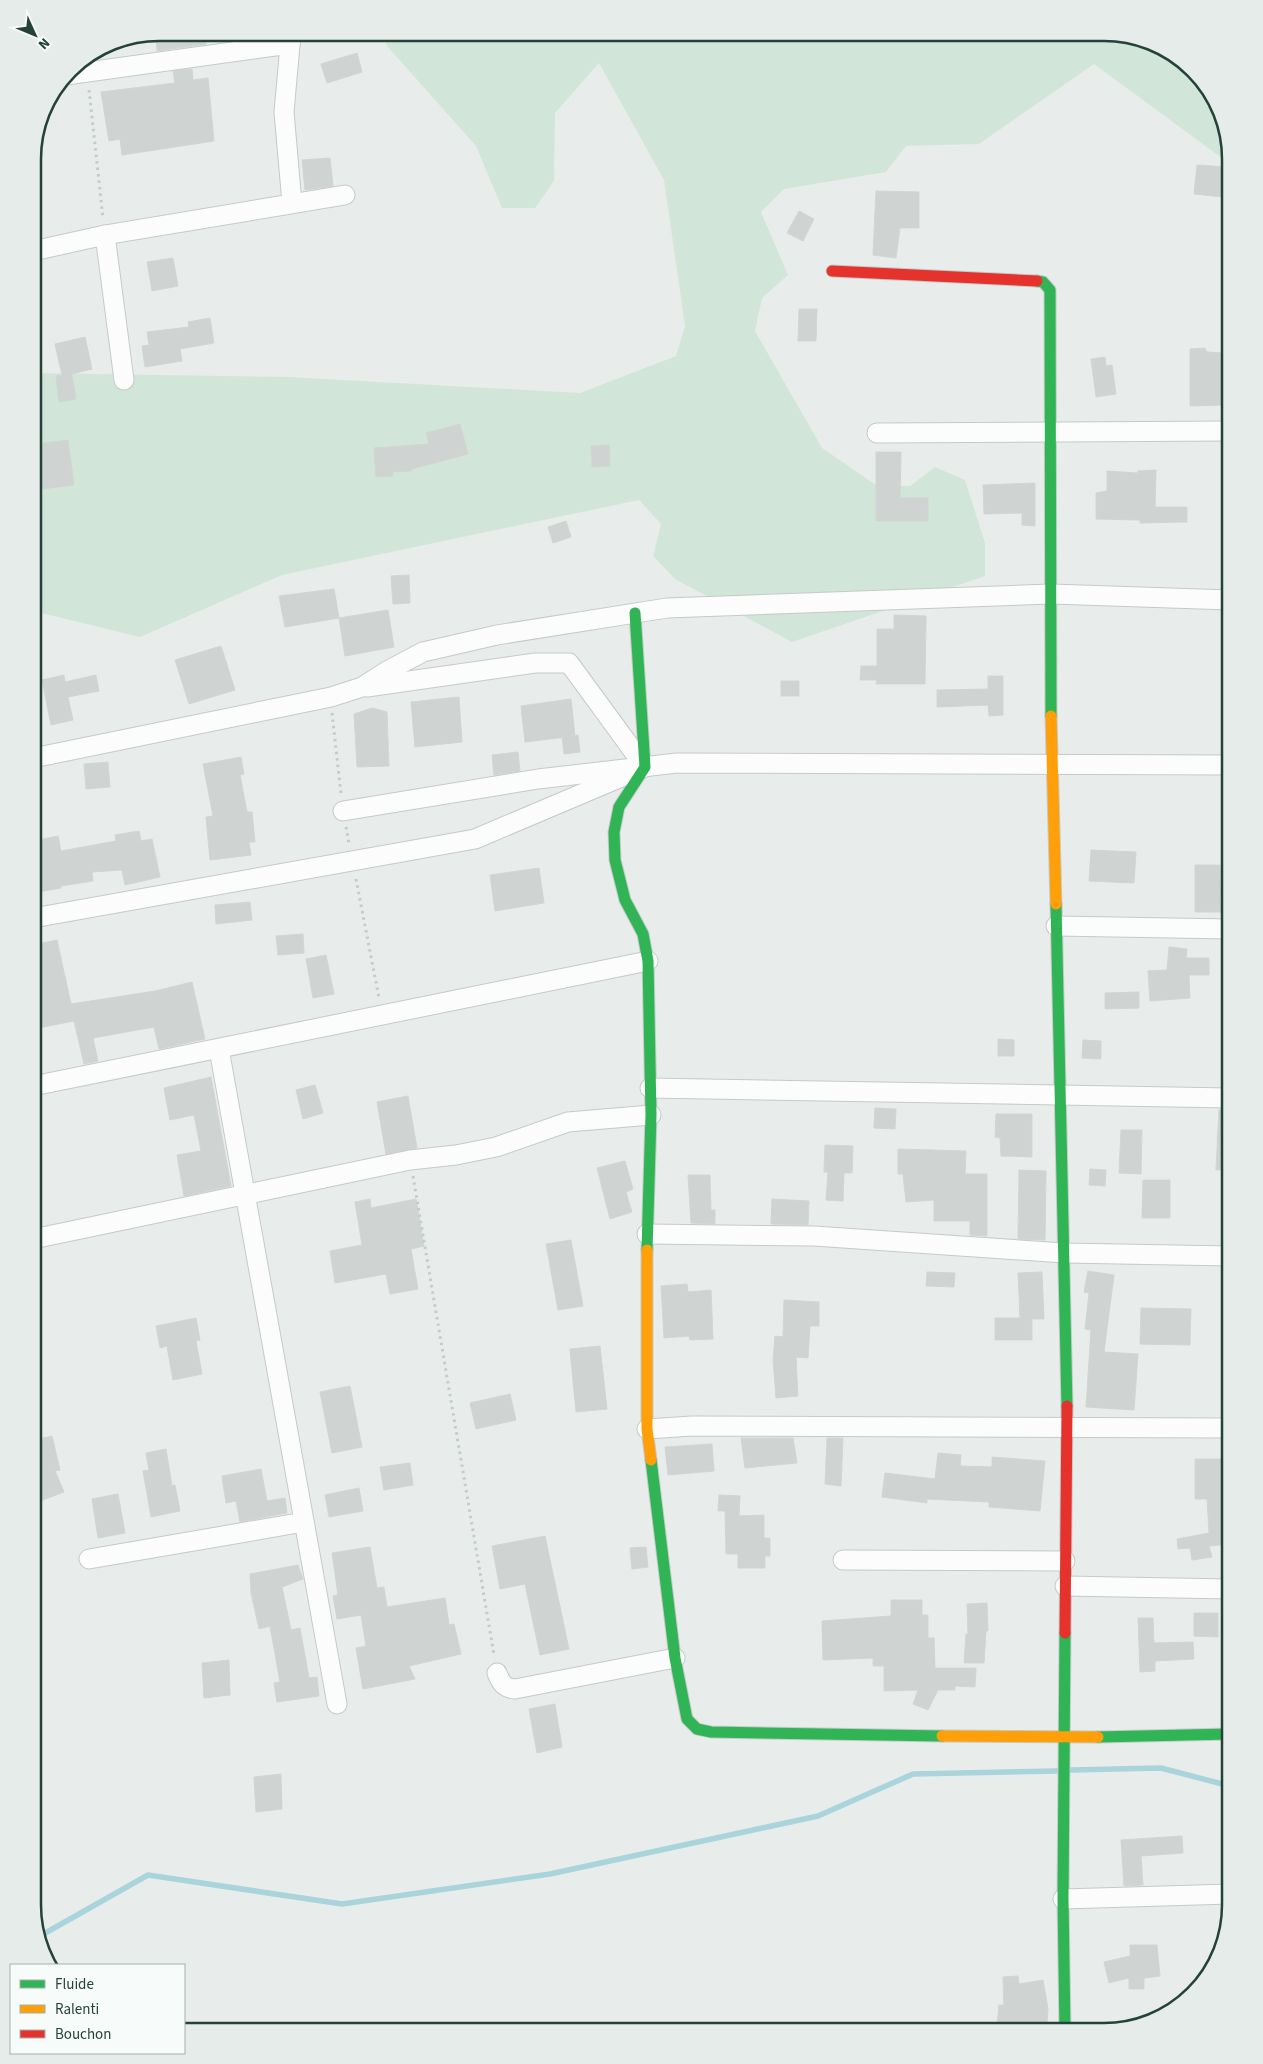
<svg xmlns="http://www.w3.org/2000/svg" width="1263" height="2064" font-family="'Source Sans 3',sans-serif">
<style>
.green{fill:#d1e6d8}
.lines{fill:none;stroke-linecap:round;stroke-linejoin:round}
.stream{stroke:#a9d4db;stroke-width:5.5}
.building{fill:#cfd4d2;stroke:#d1d6d4}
.street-casing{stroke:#c5cac8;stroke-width:21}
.fast-casing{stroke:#c3cbc8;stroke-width:13}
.slow-casing{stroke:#c3cbc8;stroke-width:13}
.jam-casing{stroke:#c3cbc8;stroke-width:13}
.path{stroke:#c3ccca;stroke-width:3;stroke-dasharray:2.5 4;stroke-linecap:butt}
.street{stroke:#fcfcfc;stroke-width:19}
.fast{stroke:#30b455;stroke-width:11}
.slow{stroke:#ff9f0a;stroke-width:11}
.jam{stroke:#e5322d;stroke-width:11}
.rim{fill:none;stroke:#24423a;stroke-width:2.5}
</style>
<rect width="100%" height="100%" fill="#e8edeb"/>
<path class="green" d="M383,33H702L716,40L743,33H1112L1174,54L1217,103L1230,164L1094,64L979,144L906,146L886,172L784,189L761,212L788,275L762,298L755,331L822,448L876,485L910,486L935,467L965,480L985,543V576L792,642L675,579L653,556L661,524L639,500L282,575L140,637L33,611V373L289,377L580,393L676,356L685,326L664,180L599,63L555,113L554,181L535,208H502L476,146L387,46Z"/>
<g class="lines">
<g class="stream">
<path d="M1071,1770L1161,1768L1230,1786"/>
<path d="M40,1936L148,1875L342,1904L550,1874L818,1816L913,1774L1057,1771"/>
</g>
</g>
<g class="building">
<path d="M192,33H204L206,44L157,51L156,37Z"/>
<path d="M357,53L362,72L327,83L321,64Z"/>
<path d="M192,69L193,80L208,78L214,141L122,155L120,139L109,141L101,92L175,83L173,71Z"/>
<path d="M330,158L333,186L305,190L302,160Z"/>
<path d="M1197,165L1226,167L1223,197L1194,194Z"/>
<path d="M876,191L919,192V228H900L896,258L873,255Z"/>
<path d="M799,211L814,219L803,241L787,233Z"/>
<path d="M173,258L178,286L152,291L147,262Z"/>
<path d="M799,309H817L816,341H798Z"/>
<path d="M210,318L214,343L180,349L182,361L145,367L142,346L149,345L147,332L189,327L188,322Z"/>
<path d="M85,337L92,369L72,374L76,399L59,402L56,376L62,375L55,344Z"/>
<path d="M1205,348L1207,352L1223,353V382L1225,383L1223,405L1190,406V349Z"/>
<path d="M1105,357L1106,366L1112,365L1116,394L1096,397L1091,359Z"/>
<path d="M460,424L468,454L412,469V471L393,472V476L376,477L374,448L429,444L426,433Z"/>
<path d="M68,440L74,485L42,489L36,444Z"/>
<path d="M609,445L610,466L592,467L591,446Z"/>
<path d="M876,452H901L900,498H928V521H876Z"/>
<path d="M1156,470L1155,507H1187V522L1140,523V520L1096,519V493L1107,491V471L1138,473V471Z"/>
<path d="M1035,483V526L1022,525V513L984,514L983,485Z"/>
<path d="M566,521L571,537L553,543L548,527Z"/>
<path d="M409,575L410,603L393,604L391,576Z"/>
<path d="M334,589L339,618L285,627L279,596Z"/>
<path d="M388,610L394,647L345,656L339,618Z"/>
<path d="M894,615L926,616L925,684H876L877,680H860L861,666H877V629H894Z"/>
<path d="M221,646L235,690L189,704L175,660Z"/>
<path d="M64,675L65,682L96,675L99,691L68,697L73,720L51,725L42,680Z"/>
<path d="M988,676H1003V715L989,716L988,705L937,707V690L988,689Z"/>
<rect x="781" y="681" width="18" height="15"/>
<path d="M459,697L462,742L415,747L411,702Z"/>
<path d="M571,699L575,736L525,742L521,706Z"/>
<path d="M372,708L387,712L389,766L357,767L354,714Z"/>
<path d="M578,735L580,752L564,754L562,737Z"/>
<path d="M518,752L520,771L494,775L492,755Z"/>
<path d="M241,757L244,774L240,775L247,812H252L255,842H249L251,855L210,860L206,817L213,816L203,764Z"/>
<path d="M108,762L110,787L86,789L84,764Z"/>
<path d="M139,831L141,841L152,839L160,877L125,885L122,870L92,872L93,881L61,886V888L33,893V841L58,836L61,851L116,841L115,835Z"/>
<path d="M1091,850L1136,852L1134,883L1089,881Z"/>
<path d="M1195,865H1220L1221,912H1195Z"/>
<path d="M539,868L544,903L495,911L490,875Z"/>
<path d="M250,902L252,920L216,924L215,905Z"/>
<path d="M303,934L304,953L278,955L276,936Z"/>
<path d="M57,940L71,1004L155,991L192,982L205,1039L159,1049L154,1027L93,1038L98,1061L84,1064L74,1021L33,1029V1010L39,1009L33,979V945Z"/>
<path d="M1169,947L1187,949L1186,958H1209V975H1189L1190,998L1150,1001L1148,971L1167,970Z"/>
<path d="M326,955L334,994L313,998L306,959Z"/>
<path d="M1139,992V1008L1105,1009V993Z"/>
<path d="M998,1039L1014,1040V1056H998Z"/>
<path d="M1083,1040L1101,1041V1059L1082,1058Z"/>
<path d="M211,1077L231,1186L184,1196L177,1155L201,1151L194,1115L170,1120L164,1088Z"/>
<path d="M315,1085L323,1113L303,1119L296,1090Z"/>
<path d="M408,1096L417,1148L386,1154L377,1102Z"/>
<path d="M875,1108L896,1109L895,1129L874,1128Z"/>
<path d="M1219,1110L1230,1111V1169L1216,1170Z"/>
<path d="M996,1114H1032V1157L1001,1156L1000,1138L995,1137Z"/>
<path d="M1121,1130H1142L1141,1174L1119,1173Z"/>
<path d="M825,1145L853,1146L852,1173H844L843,1201L826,1200L828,1172H824Z"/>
<path d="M898,1149L966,1151L965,1174H987V1236L970,1235V1221H934V1200L906,1202L903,1174H898Z"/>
<path d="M625,1161L633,1189L626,1192L632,1212L610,1219L597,1168Z"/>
<path d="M1090,1169L1106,1170L1105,1186L1089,1185Z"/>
<path d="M1019,1170L1046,1171L1045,1240L1018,1239Z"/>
<path d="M688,1175H710L711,1210H715V1224L691,1223Z"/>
<path d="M1143,1180H1170V1218H1142Z"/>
<path d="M370,1199L371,1208L416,1199L424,1246L411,1249L418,1289L390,1294L386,1274L335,1283L330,1251L362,1245L355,1202Z"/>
<path d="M772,1199L809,1201L808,1225L771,1224Z"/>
<path d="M571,1240L583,1306L558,1310L546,1244Z"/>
<path d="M1088,1271L1114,1275L1104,1352L1138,1354L1134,1410L1086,1407L1091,1330L1085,1329L1089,1293L1084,1292Z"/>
<path d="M927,1272L955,1273L954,1287L926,1286Z"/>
<path d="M1042,1272L1044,1319H1032V1340H995V1318H1020L1018,1273Z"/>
<path d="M687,1284L688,1292L711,1290L713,1339L690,1340L689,1336L664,1338L661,1286Z"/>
<path d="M784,1300L819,1302V1326H810L808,1358L796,1357L798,1396L776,1398L773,1360L775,1336L783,1337Z"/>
<path d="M1141,1308L1191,1309L1190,1345L1140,1344Z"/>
<path d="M196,1318L200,1340L196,1341L202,1374L173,1380L167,1346L160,1348L156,1326Z"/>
<path d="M600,1346L607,1409L576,1412L570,1349Z"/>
<path d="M350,1386L362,1447L332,1453L320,1392Z"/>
<path d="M510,1394L516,1420L476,1429L470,1403Z"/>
<path d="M52,1436L60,1470L55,1471L64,1492L43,1500L33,1501V1475L42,1474L35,1440Z"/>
<path d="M741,1438H793L797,1463L745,1468Z"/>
<path d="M827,1438H843L841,1486L825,1484Z"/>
<path d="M712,1444L714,1471L668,1475L665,1447Z"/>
<path d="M166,1449L172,1486L175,1485L180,1511L151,1517L143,1471L149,1470L146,1453Z"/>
<path d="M938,1453L961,1455L960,1466L992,1467V1457L1045,1461L1040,1511L989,1507V1502L927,1499V1503L882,1497L885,1473L935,1479Z"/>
<path d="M1195,1459H1225V1512H1230V1544L1209,1546L1212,1557L1192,1560L1190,1548L1178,1549L1177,1539L1209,1533L1207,1499H1195Z"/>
<path d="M410,1463L413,1485L384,1490L380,1467Z"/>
<path d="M261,1469L267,1501L285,1498L287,1513L240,1522L236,1501L226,1503L222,1476Z"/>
<path d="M359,1488L363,1511L329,1517L325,1495Z"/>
<path d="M118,1494L125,1533L98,1538L92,1499Z"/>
<path d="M719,1495L740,1496L739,1516L764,1515V1538H770V1556H765V1568H738V1554H726L725,1511H718Z"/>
<path d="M545,1536L569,1649L540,1655L525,1584L500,1589L492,1546Z"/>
<path d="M370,1547L377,1588L384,1587L387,1607L445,1598L449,1625L454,1624L461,1654L409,1666L415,1679L363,1689L356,1648L366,1646L361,1615L337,1619L333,1596L338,1595L332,1553Z"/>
<path d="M646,1547L648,1567L632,1569L630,1548Z"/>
<path d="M298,1565L303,1579L282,1587L291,1630L300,1628L309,1678L317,1677L319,1696L277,1702L274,1683L280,1682L270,1626L259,1629L251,1593L250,1574Z"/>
<path d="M891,1600H922V1615H928V1638H934L935,1668H976L975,1687L955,1686V1690H938L928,1710L913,1704L918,1690L884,1691V1666H873V1658L823,1660L822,1621L891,1616Z"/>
<path d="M987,1603L988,1631H986L984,1663H964L966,1634H968L967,1604Z"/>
<path d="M1194,1613H1218V1637L1194,1636Z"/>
<path d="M1138,1618H1153L1154,1643L1193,1642L1194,1659L1155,1661V1671L1140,1672Z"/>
<path d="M229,1660L230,1695L204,1698L202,1663Z"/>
<path d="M555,1704L562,1747L537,1753L529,1709Z"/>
<path d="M281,1774L282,1809L256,1812L254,1777Z"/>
<path d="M1182,1836L1183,1853L1141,1856L1143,1885L1124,1886L1121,1840Z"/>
<path d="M1130,1945H1157L1160,1976L1144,1978V1989H1129V1978L1109,1983L1104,1962L1130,1956Z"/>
<path d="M1018,1976L1019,1984L1043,1980L1048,2009L1047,2023L997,2026L999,2005H1004L1003,1977Z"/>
</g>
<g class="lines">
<g class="street-casing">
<g id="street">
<path d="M291,34L284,112L292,203"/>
<path d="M66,75L290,44"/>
<path d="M105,235L124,380"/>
<path d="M33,251L105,235L345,195"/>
<path d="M877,433L1230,431"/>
<path d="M33,758L331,697L362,687L387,671L423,652L497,635L667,608L1051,594L1230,600"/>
<path d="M343,811L538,779L677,763L1230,765"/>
<path d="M33,918L475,839L645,767L569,663H535L367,687"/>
<path d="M1056,926L1230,929"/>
<path d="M219,1049L337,1704"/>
<path d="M33,1086L648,961"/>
<path d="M650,1088L1230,1098"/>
<path d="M647,1234L814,1236L1064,1253L1230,1256"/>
<path d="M33,1239L410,1160L456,1155L496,1147L568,1122L651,1115"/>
<path d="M647,1429L692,1426L1230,1428"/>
<path d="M89,1559L304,1522"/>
<path d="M843,1560L1065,1561"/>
<path d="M1065,1586L1230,1589"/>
<path d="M497,1673C501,1683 504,1688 515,1689L675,1658"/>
<path d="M1063,1899L1230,1894"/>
</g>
</g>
<g class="fast-casing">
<g id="fast">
<path d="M1037,281L1043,282L1050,290L1051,716"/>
<path d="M635,613L645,767L619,807L614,832L615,860L625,900L643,934L648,961L651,1115L647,1250"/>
<path d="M1056,904L1067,1406"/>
<path d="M651,1460L675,1658L687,1719L697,1729L711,1732L942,1736"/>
<path d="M1098,1737L1230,1734"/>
<path d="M1065,2031L1063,1899L1065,1633"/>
</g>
</g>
<g class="slow-casing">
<g id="slow">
<path d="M1051,716L1056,904"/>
<path d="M647,1250V1429L651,1460"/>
<path d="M942,1736L1098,1737"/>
</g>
</g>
<g class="jam-casing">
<g id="jam">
<path d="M832,271L1037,281"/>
<path d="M1065,1633L1067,1406"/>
</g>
</g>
<g class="path">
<path d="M89,90L103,218"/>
<path d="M332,713L341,794"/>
<path d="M346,827L349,843"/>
<path d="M356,879L379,998"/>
<path d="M413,1176L494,1655"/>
</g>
<use href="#street" class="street"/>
<use href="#fast" class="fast"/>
<use href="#slow" class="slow"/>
<use href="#jam" class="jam"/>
</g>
<path d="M0 0H1263V2064H0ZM159 41H1104A118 118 0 0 1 1222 159V1905A118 118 0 0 1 1104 2023H159A118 118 0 0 1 41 1905V159A118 118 0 0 1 159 41Z" fill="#e6ecea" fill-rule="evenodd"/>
<path class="rim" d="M159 41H1104A118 118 0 0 1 1222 159V1905A118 118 0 0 1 1104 2023H159A118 118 0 0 1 41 1905V159A118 118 0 0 1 159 41Z"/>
<rect x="10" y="1964" width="175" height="90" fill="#f7fbf9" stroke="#a3b1ad"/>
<rect x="20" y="1980" width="25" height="8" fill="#30b455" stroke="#a3b1ad"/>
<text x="55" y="1989" font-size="15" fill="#24423a">Fluide</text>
<rect x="20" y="2005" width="25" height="8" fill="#ff9f0a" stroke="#a3b1ad"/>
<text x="55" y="2014" font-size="15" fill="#24423a">Ralenti</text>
<rect x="20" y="2030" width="25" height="8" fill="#e5322d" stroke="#a3b1ad"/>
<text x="55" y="2039" font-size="15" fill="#24423a">Bouchon</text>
<g transform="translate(35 35) rotate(134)" stroke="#f7fbf9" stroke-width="4" paint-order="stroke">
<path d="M0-4L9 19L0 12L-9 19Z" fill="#24423a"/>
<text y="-8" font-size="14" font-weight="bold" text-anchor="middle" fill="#24423a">N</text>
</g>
</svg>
